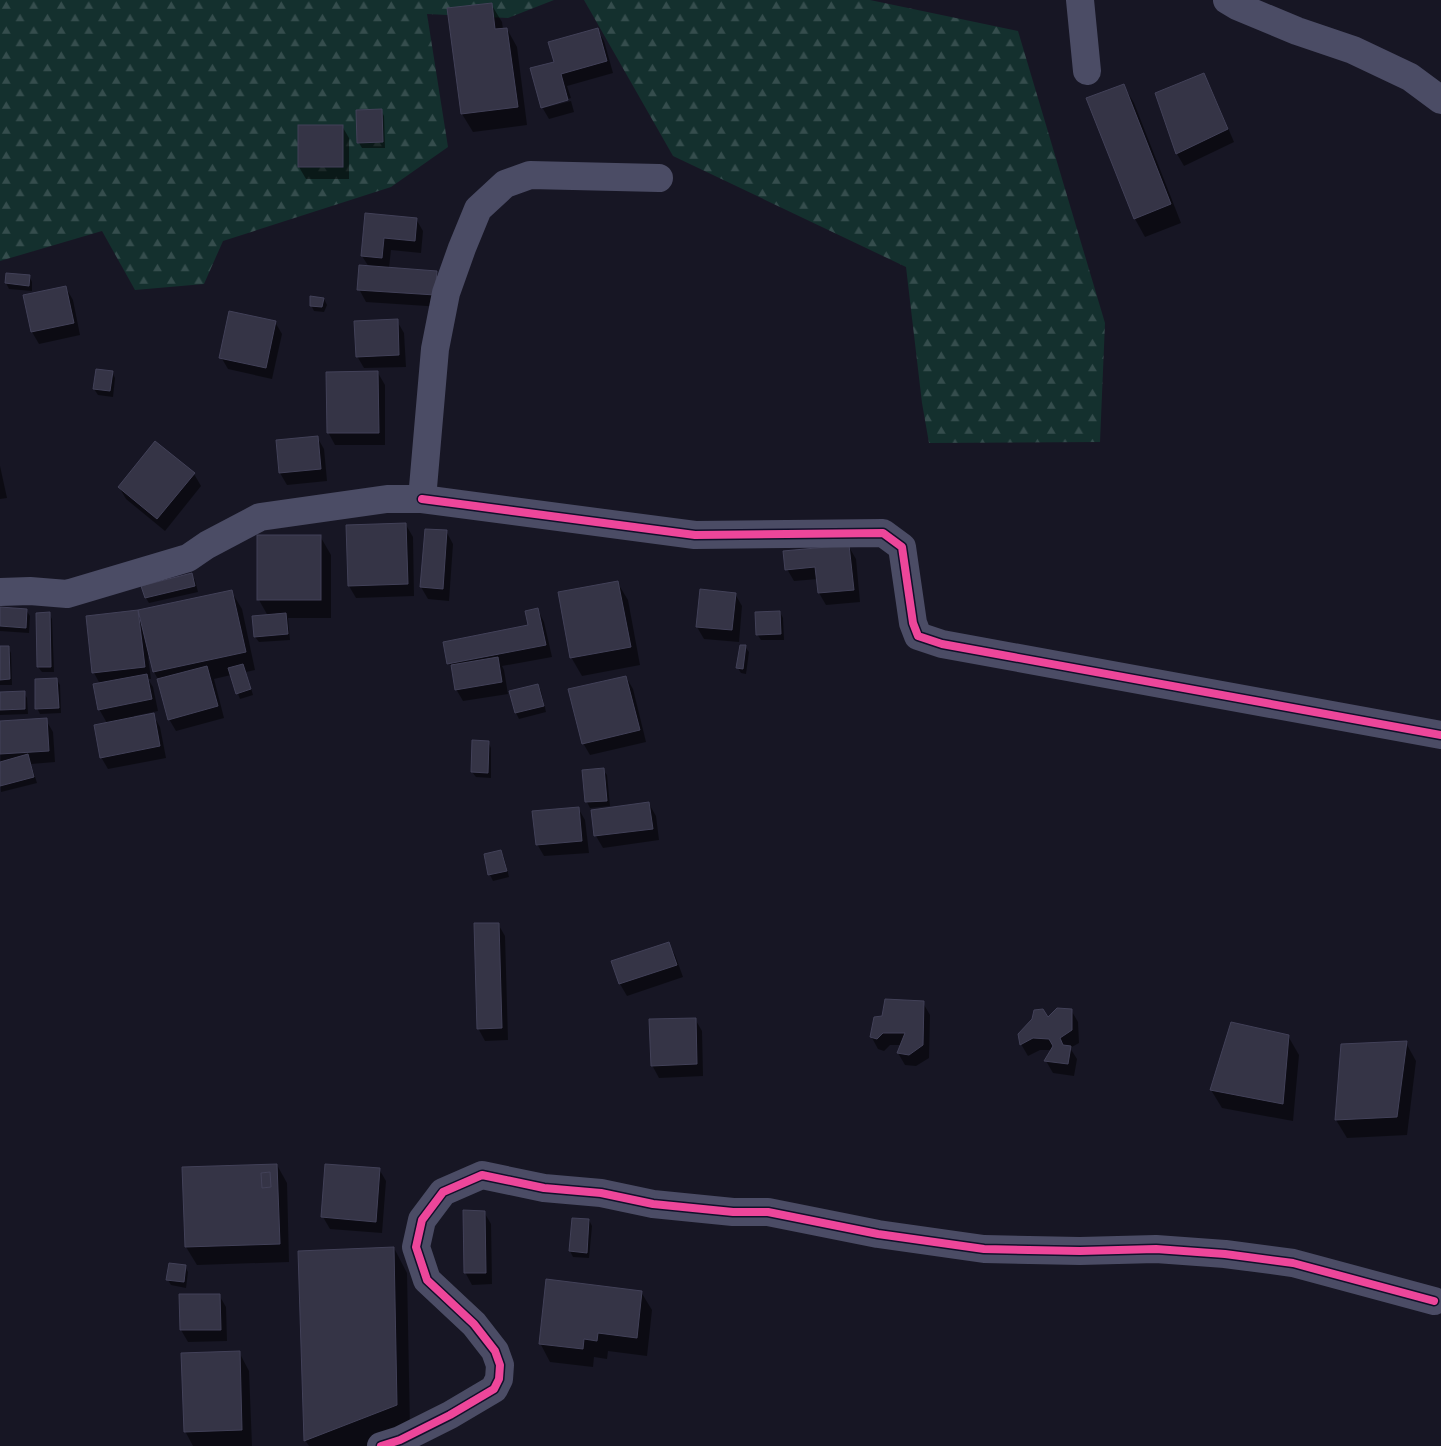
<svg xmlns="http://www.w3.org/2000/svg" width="1441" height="1446" font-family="'Titillium Web',sans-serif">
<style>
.forest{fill:url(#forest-firs)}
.shadow{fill:#0007}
.building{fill:#353446;stroke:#424158}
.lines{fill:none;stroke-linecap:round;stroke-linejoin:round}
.minor{stroke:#4b4c65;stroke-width:28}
.cycleway-casing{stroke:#11102a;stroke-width:11}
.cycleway{stroke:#ed469a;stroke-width:8}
</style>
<defs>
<pattern id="forest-firs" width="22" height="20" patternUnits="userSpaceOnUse" patternTransform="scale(1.25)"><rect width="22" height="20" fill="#14302e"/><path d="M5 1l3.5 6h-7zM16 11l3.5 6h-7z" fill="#354d4d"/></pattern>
</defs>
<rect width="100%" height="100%" fill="#171624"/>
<g class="forest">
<path d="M0,0H554L508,18L427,14L448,147L391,187L223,241L204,284L135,290L102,231L0,261Z"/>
<path d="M584,0H870L1018,31L1105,323L1100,442L929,443L922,403L906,267L673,156Z"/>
</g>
<g class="shadow">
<path d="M491,4L502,22L503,29H507L517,47L527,125L473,132L462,114Z"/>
<path d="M597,29L604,41L613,73L567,86L571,98L543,106V108L571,101L574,112L549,119L542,107L555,62Z"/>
<path d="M1203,74L1210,86L1234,142L1184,166L1177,154L1156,93Z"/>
<path d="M1123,85L1134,103L1181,223L1145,237L1135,219Z"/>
<path d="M381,110L384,116L385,148H362L359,143Z"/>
<path d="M342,126L349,138V179H306L299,167Z"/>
<path d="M366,214L416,219L423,231L421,253L391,250L389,268L436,272L443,284L442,307L366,302L359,289L369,267L362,256Z"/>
<path d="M7,274L29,276L32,282V291L9,289L6,283Z"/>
<path d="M66,288L73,300L80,335L39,344L32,332L25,296Z"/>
<path d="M324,299L327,305L324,312L314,311L311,305Z"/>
<path d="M397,321L404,333L406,367L364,368L357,356Z"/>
<path d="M275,322L282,334L272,379L228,369L221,357Z"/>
<path d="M112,372L115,378L113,397L98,395L94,389Z"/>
<path d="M378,373L385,385V445H335L328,432Z"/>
<path d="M317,437L324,449L327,481L287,485L280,473L277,441Z"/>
<path d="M0,466L7,498L0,499Z"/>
<path d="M194,474L201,486L165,531L126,499L119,487Z"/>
<path d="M406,525L413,537L414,596L356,598L349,586Z"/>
<path d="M446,531L453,544L449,601L428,599L421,587Z"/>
<path d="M320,536L331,555V618H288L290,640L259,642L255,637L268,616L259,600Z"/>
<path d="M849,547L856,559L860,602L826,605L819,593L818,579L794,581L787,569Z"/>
<path d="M191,574L195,580L198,592L149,603L146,598L143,586Z"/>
<path d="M617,582L628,600L640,665L582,676L571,657Z"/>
<path d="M231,591L242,609L255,670L246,672L253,695L240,699L231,675L214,679L224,718L176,731L169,719L159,681L154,672L150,656L148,657L151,679H148L153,687L158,711L134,716V718L153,715L160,727L166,758L108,769L101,757L107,723L99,709L100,684L94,673L87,617L138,611Z"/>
<path d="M735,594L742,606L739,642L704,639L697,627Z"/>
<path d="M0,608L26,610L30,616L29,633L0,631Z"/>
<path d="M538,610L544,622L552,657L502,666L504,670L508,694L463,701L456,689L453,670L449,663L530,626Z"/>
<path d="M780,612L783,618L784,640H761L757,634Z"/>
<path d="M49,614L52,619L54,672H42L38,667Z"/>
<path d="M0,647H8L11,653L12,685H0Z"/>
<path d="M745,647L749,652L746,674L741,673L738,668Z"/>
<path d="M626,677L633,689L646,742L590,755L583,743Z"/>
<path d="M57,680L60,685L61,713L40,714L37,708Z"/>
<path d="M538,685L541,691L546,712L519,719L516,713L511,692Z"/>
<path d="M0,693H24L27,698L28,714L0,715Z"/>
<path d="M46,720L53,732L55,762L31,764L37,783L1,792L0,723Z"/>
<path d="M488,742L491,748V778L476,777L472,772Z"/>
<path d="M603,770L607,775L610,806L590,808L587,802L584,771Z"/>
<path d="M649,804L656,816L659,840L603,848L596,836L593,811Z"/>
<path d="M578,808L585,820L589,853L544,856L537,844Z"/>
<path d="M501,852L504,857L509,877L493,881L490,875L485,855Z"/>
<path d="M498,924L505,936L508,1040L485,1041L478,1028Z"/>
<path d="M668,943L675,955L683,977L627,996L620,984L613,962Z"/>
<path d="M923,1003L930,1015L929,1058L916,1066L905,1065L898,1053L901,1045H890L884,1051L878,1049L871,1036L883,1017Z"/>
<path d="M1071,1010L1078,1022L1079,1043L1070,1048L1077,1059L1074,1076L1053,1073L1046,1061L1052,1050H1040L1028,1056L1021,1044L1033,1019H1048Z"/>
<path d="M695,1019L702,1031L703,1076L659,1078L652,1065Z"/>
<path d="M1288,1036L1299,1055L1293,1121L1222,1108L1211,1090Z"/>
<path d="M1406,1043L1416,1061L1407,1135L1347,1138L1336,1120L1342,1045Z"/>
<path d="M277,1165L287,1183L289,1262L197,1265L186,1247Z"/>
<path d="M379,1169L386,1181L382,1233L330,1229L323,1217Z"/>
<path d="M484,1212L491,1224L492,1284L472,1285L465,1272Z"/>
<path d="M589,1220L592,1226L589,1258L573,1257L570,1251Z"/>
<path d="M394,1248L407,1273L410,1429L366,1446H309L305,1440Z"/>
<path d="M185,1267L188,1272L186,1288L171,1285L168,1280Z"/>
<path d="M641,1292L652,1310L647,1356L608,1351L607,1359L594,1357L593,1367L550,1362L540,1343Z"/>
<path d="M219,1295L226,1307L227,1341L188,1342L181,1330Z"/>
<path d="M239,1352L249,1371L252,1446H193L185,1431Z"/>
</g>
<g class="building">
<path d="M492,3L495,29L507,28L518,107L461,114L447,8Z"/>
<path d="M598,28L607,61L561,74L568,100L541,108L530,68L554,62L548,42Z"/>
<path d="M1204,73L1228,129L1176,154L1155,93Z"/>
<path d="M1124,84L1171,204L1134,219L1086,98Z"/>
<path d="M382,109L383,142L357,143L356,110Z"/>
<rect x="298" y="125" width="45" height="42"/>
<path d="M365,213L417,218L415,241L384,238L382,258L361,256Z"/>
<path d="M359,265L437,271L435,295L357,290Z"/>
<path d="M6,273L30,275L29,286L5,283Z"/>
<path d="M66,286L74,323L31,332L23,295Z"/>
<path d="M310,296L324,298L322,307L310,306Z"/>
<path d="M229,311L276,321L266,368L219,358Z"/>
<path d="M398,319L399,355L356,357L354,321Z"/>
<path d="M96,369L113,371L110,391L93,389Z"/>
<path d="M378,371L379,433H327L326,372Z"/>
<path d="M318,436L321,469L279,473L276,440Z"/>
<path d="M155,441L195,473L157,519L118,487Z"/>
<path d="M406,523L408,584L348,586L346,525Z"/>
<path d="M425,529L447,530L443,589L420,587Z"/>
<rect x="257" y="535" width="64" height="65"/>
<path d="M849,545L854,590L818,593L815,567L785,570L783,551Z"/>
<path d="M192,573L195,586L145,598L141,586Z"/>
<path d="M618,581L631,647L570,658L558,592Z"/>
<path d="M700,589L736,593L732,630L696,627Z"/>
<path d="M232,590L246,652L153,672L138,610Z"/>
<path d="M0,607L27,609L26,628L0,626Z"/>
<path d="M538,608L546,645L447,664L443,642L528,625L525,611Z"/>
<path d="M138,610L145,667L92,673L86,616Z"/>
<path d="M780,611L781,634L756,635L755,612Z"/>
<path d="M50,612L51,667H37L36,613Z"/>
<path d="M286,613L288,634L254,637L252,616Z"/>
<path d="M740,645H746L743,669L736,668Z"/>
<path d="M0,646H9L10,679L0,680Z"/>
<path d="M498,657L502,682L455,690L451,665Z"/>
<path d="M243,664L251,689L236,694L228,668Z"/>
<path d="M207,666L218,706L168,720L157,679Z"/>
<path d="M147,674L152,699L98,710L93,684Z"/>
<path d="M626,676L640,730L582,744L568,689Z"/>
<path d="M57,678L59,708L35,709V679Z"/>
<path d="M538,684L544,706L515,713L509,691Z"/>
<path d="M25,691V709L0,710V692Z"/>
<path d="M154,713L160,746L100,758L94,725Z"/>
<path d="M47,718L49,751L0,754V721Z"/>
<path d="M472,740L489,741L488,773L471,772Z"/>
<path d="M28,754L34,777L0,786V762Z"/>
<path d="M604,768L607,801L585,802L582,770Z"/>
<path d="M649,802L653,829L594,836L591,810Z"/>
<path d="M579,807L582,841L536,845L532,811Z"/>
<path d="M501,850L507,871L488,875L484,854Z"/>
<path d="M474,923H499L502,1028L477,1029Z"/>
<path d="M669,942L677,965L619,984L611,961Z"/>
<path d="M885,999L924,1001L923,1045L909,1055L897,1053L905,1033H883L877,1039L870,1037L874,1017L882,1016Z"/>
<path d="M1057,1008L1072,1009V1030L1060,1038L1063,1045L1071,1046L1068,1064L1044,1061L1053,1046L1049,1039L1033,1038L1020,1045L1018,1034L1032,1019L1034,1010L1043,1009L1048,1017Z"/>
<path d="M696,1018L697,1064L651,1066L649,1019Z"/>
<path d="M1231,1022L1289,1035L1283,1104L1210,1090Z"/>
<path d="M1407,1041L1397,1117L1335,1120L1341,1044Z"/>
<path d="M277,1164L280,1244L185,1247L182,1167Z"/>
<path d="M325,1164L380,1168L376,1222L321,1217Z"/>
<path d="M270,1172L271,1187L262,1188L261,1173Z"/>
<path d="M463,1210L485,1211L486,1273H464Z"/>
<path d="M572,1218L589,1219L587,1253L569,1251Z"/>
<path d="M394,1247L397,1405L304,1441L298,1251Z"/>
<path d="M169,1263L186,1265L184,1282L166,1280Z"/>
<path d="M546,1279L642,1291L637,1338L598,1333L597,1341L584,1339L583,1349L539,1344Z"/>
<path d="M179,1294H220L221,1330H180Z"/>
<path d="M240,1351L242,1430L184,1432L181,1353Z"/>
</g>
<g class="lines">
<g class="minor">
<path d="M1080,0L1087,71"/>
<path d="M1227,0L1237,6L1297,31L1353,50L1410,77L1441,100"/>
<path d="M422,499L695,535L883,533L902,547L913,623L918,636L942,644L1441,735"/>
<path d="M0,592L30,591L67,594L188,558L207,545L260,517L387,499H422L435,349L446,293L462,248L478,209L505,184L530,175L659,178"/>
<path d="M381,1446L400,1440L450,1415L494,1389L499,1379L500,1365L495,1351L474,1324L427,1280L416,1247L422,1220L443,1192L482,1175L544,1188L601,1193L653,1204L733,1212H768L878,1234L984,1249L1080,1251L1156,1249L1225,1254L1293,1263L1434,1301"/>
</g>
<g class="cycleway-casing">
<g id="cycleway">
<path d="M422,499L695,535L883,533L902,547L913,623L918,636L942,644L1441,735"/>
<path d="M381,1446L400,1440L450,1415L494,1389L499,1379L500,1365L495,1351L474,1324L427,1280L416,1247L422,1220L443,1192L482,1175L544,1188L601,1193L653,1204L733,1212H768L878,1234L984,1249L1080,1251L1156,1249L1225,1254L1293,1263L1434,1301"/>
</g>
</g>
<use href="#cycleway" class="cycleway"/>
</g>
</svg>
